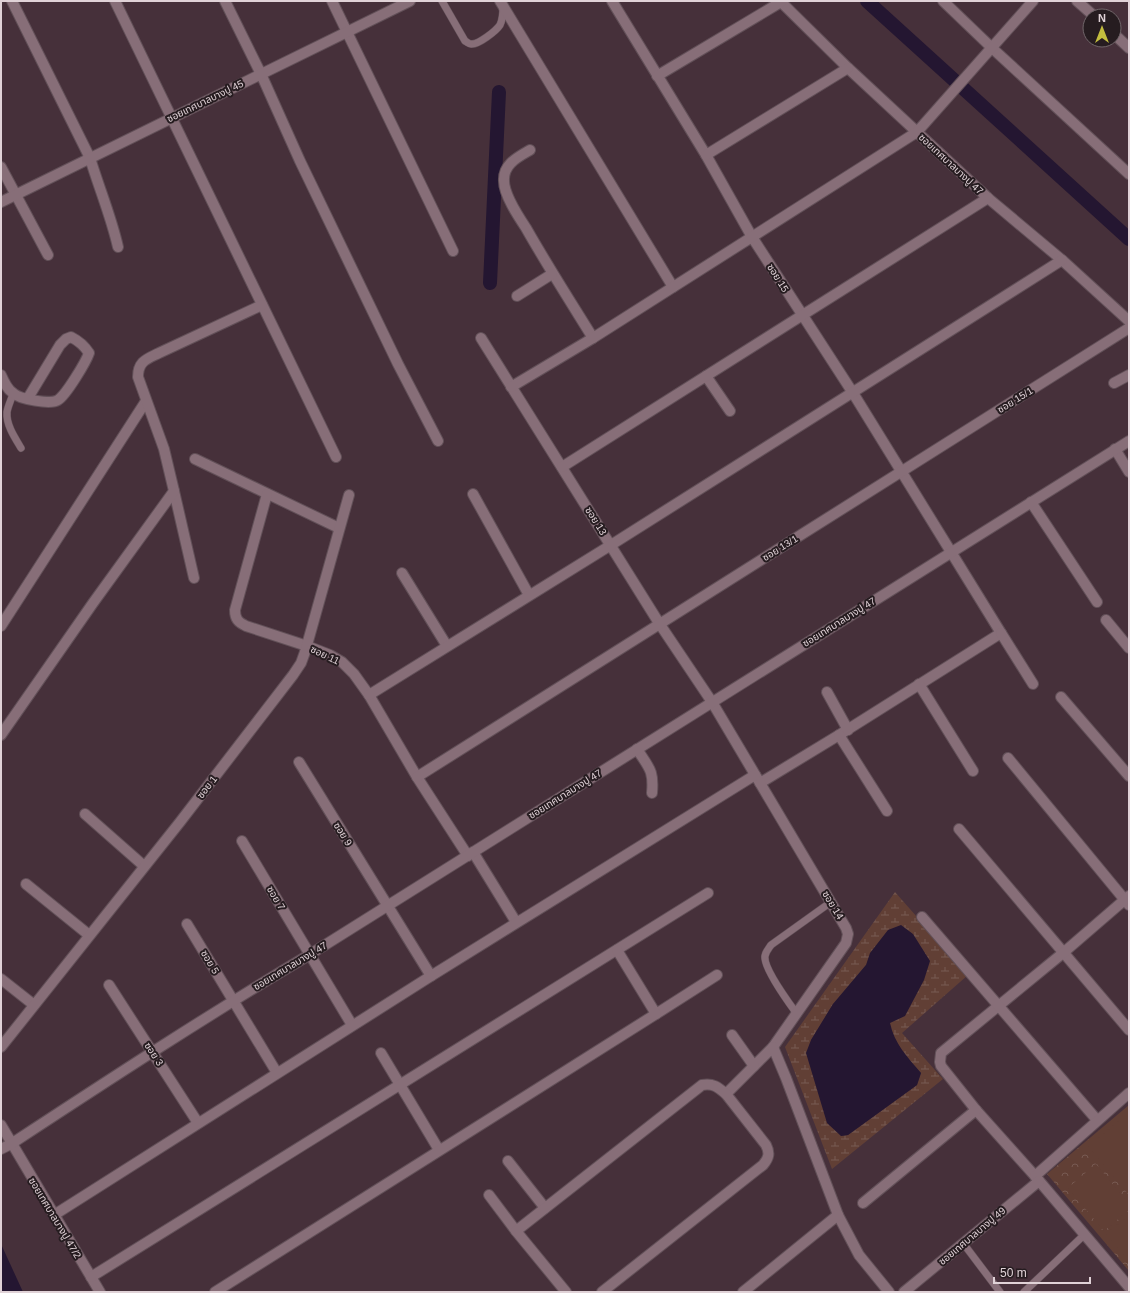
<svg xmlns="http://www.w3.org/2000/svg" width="1130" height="1293" font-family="Arial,'Noto Sans Thai',sans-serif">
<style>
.wetland{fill:url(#wetland-marsh);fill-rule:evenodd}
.park{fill:url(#park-crowns)}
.garden{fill:#613f35}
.water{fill:#241631}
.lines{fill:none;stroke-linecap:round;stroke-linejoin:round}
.canal{stroke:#241631;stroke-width:14}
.lane-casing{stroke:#625058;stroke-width:8}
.street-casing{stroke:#625058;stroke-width:12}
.lane{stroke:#876e78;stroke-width:7}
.street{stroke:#876e78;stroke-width:10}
.labels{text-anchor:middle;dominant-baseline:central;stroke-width:4;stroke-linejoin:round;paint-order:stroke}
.street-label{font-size:10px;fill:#e0d2d7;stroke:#261c20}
</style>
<defs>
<pattern id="wetland-marsh" width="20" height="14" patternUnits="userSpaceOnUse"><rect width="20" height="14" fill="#613f35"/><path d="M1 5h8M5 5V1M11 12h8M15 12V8" fill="none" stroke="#775a52"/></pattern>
<pattern id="park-crowns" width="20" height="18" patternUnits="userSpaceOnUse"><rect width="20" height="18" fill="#613f35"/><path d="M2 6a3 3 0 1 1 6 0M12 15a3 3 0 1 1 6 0" fill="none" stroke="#775a52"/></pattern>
</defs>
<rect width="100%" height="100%" fill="#46303a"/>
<path class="wetland" d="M895,892L968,975L902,1033L943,1079L832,1169L785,1047ZM866,965L889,1023L892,1033L903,1053L921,1073L917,1085L848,1135L841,1136L811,1040L833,1004Z"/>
<path class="park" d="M1129,1105V1271L1047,1174Z"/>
<g class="garden">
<path d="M1129,1113V1195L1088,1146Z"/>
<path d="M1096,1164L1129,1204V1210L1104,1231L1068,1188Z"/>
<path d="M1129,1215V1261L1106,1234Z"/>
</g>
<g class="water">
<path d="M901,925L913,934L930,961L924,980L905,1016L890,1023C894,1043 908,1058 921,1073L917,1085L848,1135L841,1136L827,1123L806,1053L811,1040L833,1004L866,965L870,953L888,930Z"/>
<path d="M1,1244L23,1292H1Z"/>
</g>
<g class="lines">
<g class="canal">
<path d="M867,1L1129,239"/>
<path d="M490,283L499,92"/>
</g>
<g class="lane-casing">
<g id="lane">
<path d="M442,1L465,41C467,42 469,44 471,44C478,45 496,31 500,25C503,19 503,12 503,6"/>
<path d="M13,394C11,400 8,406 7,412C6,425 15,438 21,448"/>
<path d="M797,1014C789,1003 763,968 765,956C766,951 769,948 771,945L831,902"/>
<path d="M963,1243L1000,1292"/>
<path d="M1024,1292L1084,1235"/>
</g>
</g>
<g class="street-casing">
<g id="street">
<path d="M12,1L90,158C99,188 111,216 118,247"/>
<path d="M115,1L336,457"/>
<path d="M225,1L261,74L300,161L398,364L438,441"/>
<path d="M332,1L453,251"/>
<path d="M500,1L673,287"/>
<path d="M612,1L706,155L752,237L853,393L1001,633L839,735L760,783"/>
<path d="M780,1L848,68L988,198L1062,260L1129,321"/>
<path d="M943,1L992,48L1129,174"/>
<path d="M1077,1L1094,16"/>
<path d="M1114,34L1129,48"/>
<path d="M657,76L781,2"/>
<path d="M530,150C518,157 503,164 504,181C504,195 518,216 526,228C547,265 570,301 593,338"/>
<path d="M706,155L848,68"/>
<path d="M1,167L48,255"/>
<path d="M1,202L410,1"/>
<path d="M517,296L552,274"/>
<path d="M481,338L659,623L712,702L846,928L848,934L846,943L773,1047L726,1094"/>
<path d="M1,375C4,382 7,389 13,393C19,399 51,405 58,400C66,395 86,362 89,353C84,345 79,341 71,337L66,339L60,345L28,398"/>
<path d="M706,376L730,411"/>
<path d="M1114,383L1129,375"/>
<path d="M511,387L593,338L917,132L1033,1"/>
<path d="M1115,449L1129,472"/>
<path d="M195,459L339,528"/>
<path d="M562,467L988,198"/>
<path d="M174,491L194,578"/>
<path d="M267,494L235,610C235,619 238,622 246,626L307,646L330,655L342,662L354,674L369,695L417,777L468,856"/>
<path d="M473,494L529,595"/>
<path d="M1031,502L1097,602"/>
<path d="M402,573L447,646"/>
<path d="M1106,620L1129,648"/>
<path d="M1,626L146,401"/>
<path d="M1001,633L1033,684"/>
<path d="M919,684L973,771"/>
<path d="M827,692L848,730"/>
<path d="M369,695L611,545L1062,260"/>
<path d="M1061,697L1129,776"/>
<path d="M1,735L93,603L174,491L164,449L138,377C138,361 147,359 159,353L262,305"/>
<path d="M839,735L887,811"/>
<path d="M637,749C649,768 654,770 652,793"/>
<path d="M1008,758L1129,905"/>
<path d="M299,762L431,976"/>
<path d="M417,777L1129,328"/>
<path d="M85,814L144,866"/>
<path d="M959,829L1129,1030"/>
<path d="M242,841L352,1025"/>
<path d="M473,852L516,922"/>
<path d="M26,884L89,935"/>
<path d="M1129,896L1063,953L941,1053L940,1062L941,1066L976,1110L1035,1176L1129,1287"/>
<path d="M922,917L1097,1120"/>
<path d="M187,924L277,1073"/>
<path d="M1,979L34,1005"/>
<path d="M109,985L198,1123"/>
<path d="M656,1014L717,975"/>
<path d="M732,1035L754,1066"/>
<path d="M1,1047L180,822L293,675L301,663L305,652L349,495"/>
<path d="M773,1047L786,1078L838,1215L859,1255L889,1292"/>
<path d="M381,1053L439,1150"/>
<path d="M1,1125L100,1292"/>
<path d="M1,1149L11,1144C110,1079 208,1015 309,955L1129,441"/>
<path d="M508,1161L545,1208"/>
<path d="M1035,1176L1129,1093"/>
<path d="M489,1195L516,1231"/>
<path d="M863,1203L976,1110"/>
<path d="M54,1215L431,976L755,775"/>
<path d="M91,1277L708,893"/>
<path d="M215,1292L656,1014L617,950"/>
<path d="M566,1292L516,1231L702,1085C713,1083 718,1087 726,1094L766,1145C770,1153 769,1158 763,1165L602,1292"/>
<path d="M743,1292L838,1215"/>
<path d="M904,1292L1039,1181"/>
</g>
</g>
<use href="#lane" class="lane"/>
<use href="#street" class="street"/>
</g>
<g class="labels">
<g class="street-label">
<text transform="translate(205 101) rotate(-26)">ซอยเทศบาลบางปู 45</text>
<text transform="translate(951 164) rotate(43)">ซอยเทศบาลบางปู 47</text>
<text transform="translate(778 278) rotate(58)">ซอย 15</text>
<text transform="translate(1015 400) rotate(-32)">ซอย 15/1</text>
<text transform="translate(596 521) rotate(58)">ซอย 13</text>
<text transform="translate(780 548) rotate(-32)">ซอย 13/1</text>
<text transform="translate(839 622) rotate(-32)">ซอยเทศบาลบางปู 47</text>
<text transform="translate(325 655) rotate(26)">ซอย 11</text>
<text transform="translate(207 787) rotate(-52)">ซอย 1</text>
<text transform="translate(565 794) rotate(-32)">ซอยเทศบาลบางปู 47</text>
<text transform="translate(343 834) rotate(58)">ซอย 9</text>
<text transform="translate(276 898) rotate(59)">ซอย 7</text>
<text transform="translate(833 905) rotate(59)">ซอย 14</text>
<text transform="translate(210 962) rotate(59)">ซอย 5</text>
<text transform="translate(290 966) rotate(-31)">ซอยเทศบาลบางปู 47</text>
<text transform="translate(154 1054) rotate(57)">ซอย 3</text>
<text transform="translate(55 1218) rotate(59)">ซอยเทศบาลบางปู 47/2</text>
<text transform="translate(972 1236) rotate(-40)">ซอยเทศบาลบางปู 49</text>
</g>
</g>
<rect width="1130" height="1293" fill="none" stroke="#e0d2d7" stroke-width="4"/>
<g transform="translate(1102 28)"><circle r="19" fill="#261c20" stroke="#706569"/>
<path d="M0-3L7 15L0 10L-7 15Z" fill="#c3bd3e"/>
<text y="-6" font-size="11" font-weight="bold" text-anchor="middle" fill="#e0d2d7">N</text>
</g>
<path d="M994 1277v6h96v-6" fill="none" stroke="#e0d2d7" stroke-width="2"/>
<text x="1000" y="1277" font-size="12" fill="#e0d2d7" stroke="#261c20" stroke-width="3" paint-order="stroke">50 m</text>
</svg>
